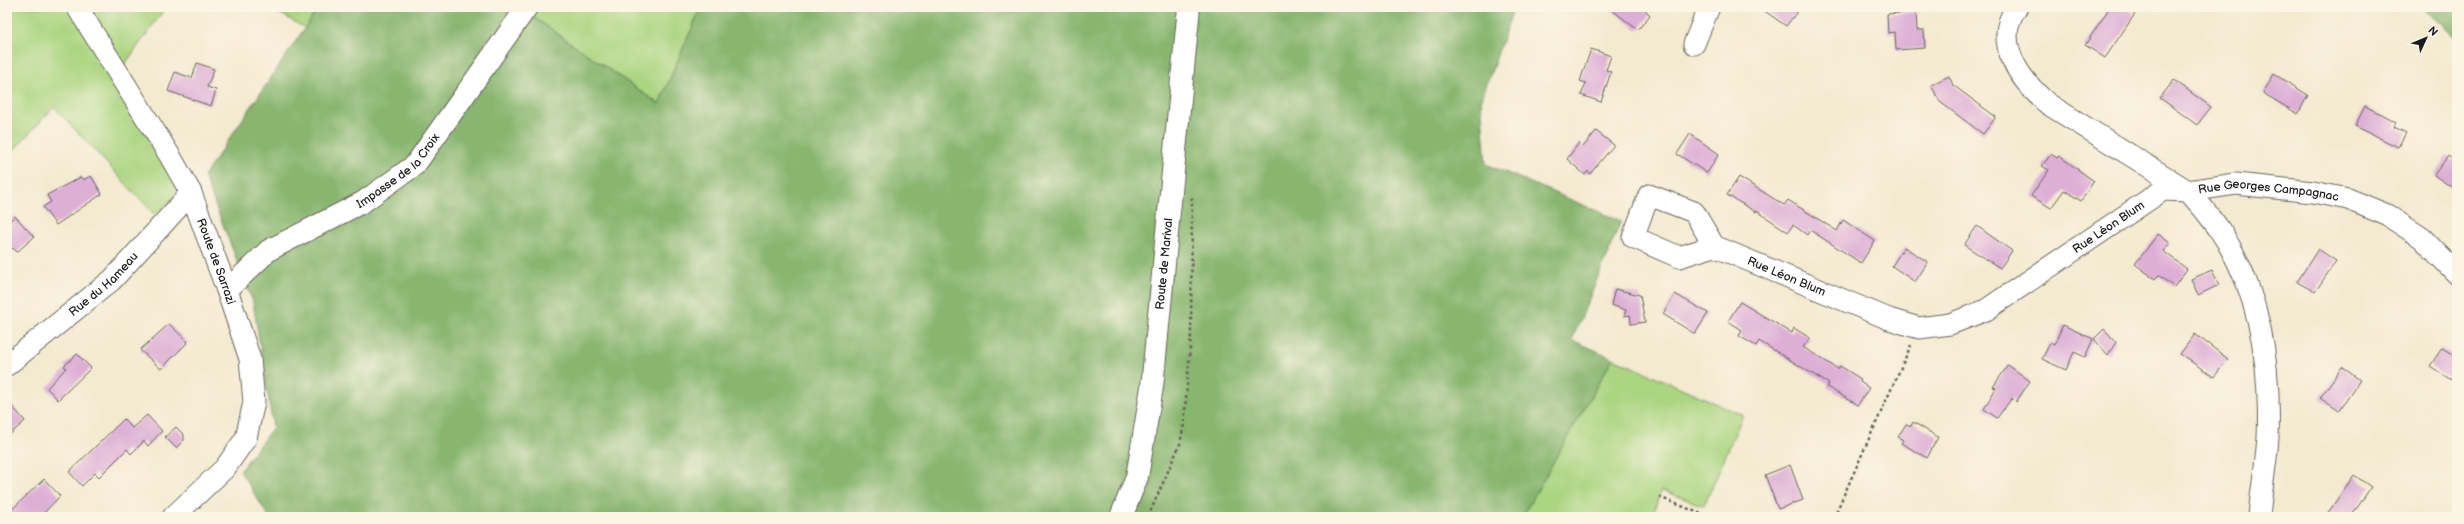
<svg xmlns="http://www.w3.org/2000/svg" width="2464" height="524" font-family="'Balsamiq Sans',sans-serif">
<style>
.green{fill:#abd581;stroke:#64784e}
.forest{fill:#88b66f;stroke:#526946}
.building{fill:#ddafd7}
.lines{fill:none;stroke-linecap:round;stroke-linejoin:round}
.minor-casing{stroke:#67645b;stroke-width:23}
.secondary-casing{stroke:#67645b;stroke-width:24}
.path{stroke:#67645b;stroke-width:2.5;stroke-dasharray:3 3;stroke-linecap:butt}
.minor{stroke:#fff;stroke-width:21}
.secondary{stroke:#fff;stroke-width:22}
.labels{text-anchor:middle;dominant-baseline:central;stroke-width:3.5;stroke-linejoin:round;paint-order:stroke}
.street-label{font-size:12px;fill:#1c1c1c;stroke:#fcf5e5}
</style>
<rect width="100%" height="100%" fill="#fcf5e5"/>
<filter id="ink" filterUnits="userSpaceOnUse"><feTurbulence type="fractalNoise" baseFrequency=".025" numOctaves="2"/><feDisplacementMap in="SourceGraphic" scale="8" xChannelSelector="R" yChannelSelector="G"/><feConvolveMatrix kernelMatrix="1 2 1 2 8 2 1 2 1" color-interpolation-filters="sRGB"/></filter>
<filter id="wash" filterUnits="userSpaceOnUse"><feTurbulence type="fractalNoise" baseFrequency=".012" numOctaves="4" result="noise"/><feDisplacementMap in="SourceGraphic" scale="16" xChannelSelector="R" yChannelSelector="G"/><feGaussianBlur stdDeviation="0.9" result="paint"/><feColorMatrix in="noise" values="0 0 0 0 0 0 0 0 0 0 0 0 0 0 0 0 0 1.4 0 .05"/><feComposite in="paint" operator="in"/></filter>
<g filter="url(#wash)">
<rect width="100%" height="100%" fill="#f3ead0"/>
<g class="green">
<path d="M7,7H166L113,81L183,192L154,214L54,107L7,157Z"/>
<path d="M269,7H319L305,28Z"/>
<path d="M519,7H701L659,104Z"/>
<path d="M1613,358L1743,415L1704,506L1661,490L1652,517H1522Z"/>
</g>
<g class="forest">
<path d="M319,7H519L659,104L701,7H1514L1481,101L1486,164L1621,221L1572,340L1613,358L1522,517H269L240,471L273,427L253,302L204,176Z"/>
<path d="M2422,7H2457V39Z"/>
</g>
<g id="blocks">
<g class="building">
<path d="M1608,7H1642L1650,15L1638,30Z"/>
<path d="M1759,7H1801L1786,26Z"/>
<path d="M2110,7H2124L2135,14L2105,58L2085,45Z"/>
<path d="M1916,12L1917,30H1924L1925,48L1896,50L1895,32L1888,33L1887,14Z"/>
<path d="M1591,49L1611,56L1606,70L1611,72L1601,102L1581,95L1586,83L1580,81Z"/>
<path d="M197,63L214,69L207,87L216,90L211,106L168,91L175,72L192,78Z"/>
<path d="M2274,74L2308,95L2298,114L2263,93Z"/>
<path d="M1949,76L1953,85L1996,117L1983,134L1940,102L1931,85Z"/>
<path d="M2174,80L2211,107L2197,125L2160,98Z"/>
<path d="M2365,106L2396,122L2394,127L2406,133L2398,147L2355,126Z"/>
<path d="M1596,131L1614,145L1590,174L1588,171L1585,175L1567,159L1579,143L1583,147Z"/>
<path d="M1690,134L1719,154L1707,173L1677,154Z"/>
<path d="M2051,154L2057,158L2059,156L2094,181L2081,201L2064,190L2051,208L2031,196L2049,170L2042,166Z"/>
<path d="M2448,156L2457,163V191L2434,175Z"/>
<path d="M91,176L102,194L56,225L43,207L51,202L47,195L81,177L83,180Z"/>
<path d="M1739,177L1784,205L1788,200L1837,231L1843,220L1875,241L1861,263L1810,230L1807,235L1793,225L1788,232L1757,211L1756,212L1727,195Z"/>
<path d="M15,216L34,237L17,252L13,248L7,253V223Z"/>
<path d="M1977,226L2012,251L2000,268L1964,245Z"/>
<path d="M2158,234L2170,243L2163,251L2187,269L2174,287L2158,275L2155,279L2135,264Z"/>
<path d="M1904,247L1928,262L1915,282L1892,266Z"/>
<path d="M2318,249L2336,261L2315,292L2297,282Z"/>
<path d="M2212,270L2219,285L2198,295L2191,279Z"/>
<path d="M1615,289L1640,295L1645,322L1631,324L1630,315L1624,316L1626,310L1611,305Z"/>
<path d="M1675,294L1708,313L1695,334L1663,314Z"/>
<path d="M1740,302L1792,333L1794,328L1810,338L1803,347L1838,369L1840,366L1861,379L1860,382L1869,388L1858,405L1827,387L1829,384L1759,341L1756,346L1739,336L1742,330L1728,321Z"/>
<path d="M169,324L188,342L161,369L140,350Z"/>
<path d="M2063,325L2093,339L2085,357L2074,352L2066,370L2042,359L2050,343L2054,345Z"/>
<path d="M2104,329L2116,342L2108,355L2094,339Z"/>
<path d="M2195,334L2228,359L2214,377L2180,354Z"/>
<path d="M2442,348L2457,357V370L2451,380L2430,366Z"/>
<path d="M77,354L91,368L58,400L47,388L66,368L64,366Z"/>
<path d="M2008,365L2030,381L2016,402L2012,398L1997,418L1984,409L1996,388L1993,387Z"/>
<path d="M2342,367L2360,380L2339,411L2320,398Z"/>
<path d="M7,400L25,421L7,437Z"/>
<path d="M147,415L162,431L148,446L144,441L131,454L127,449L99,477L95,473L82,486L69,472L124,419L132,428Z"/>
<path d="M1913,422L1938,437L1927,458L1901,443L1903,440L1898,437L1906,424L1911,426Z"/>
<path d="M176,427L184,435V440L176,448L165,437Z"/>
<path d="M1790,465L1803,500L1778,509L1765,475Z"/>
<path d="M2354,475L2371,487L2351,517H2325Z"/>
<path d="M44,479L60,496L40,517H7V514Z"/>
</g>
</g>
</g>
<g filter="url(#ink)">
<use href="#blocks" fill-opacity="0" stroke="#67645b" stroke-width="1"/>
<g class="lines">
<g class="minor-casing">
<g id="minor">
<path id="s1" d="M77,7L170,156L191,193L227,290L250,359L254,402L246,438L225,468L173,517"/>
<path id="s2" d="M2017,7C1991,42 2021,81 2048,104L2188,191L2236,184L2313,192L2348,199L2387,215L2422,238L2457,274"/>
<path d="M1694,44L1709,7"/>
<path id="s3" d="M1714,246L1679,257L1633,237L1649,195L1694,212L1714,246L1889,319L1919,328L1950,324L1986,310L2163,190L2188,191C2198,202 2208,214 2217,226C2260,288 2271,365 2268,438C2266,465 2261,491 2259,517"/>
<path id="s4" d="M227,290L269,250L363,202L415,165L527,7"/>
<path id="s5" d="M7,365L112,280L191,193"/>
</g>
</g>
<g class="secondary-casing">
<g id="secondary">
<path id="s6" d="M1121,517L1137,477L1152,387L1189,7"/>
</g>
</g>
<g class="path">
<path d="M1659,497L1709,517"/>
<path d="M1148,517L1180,444L1184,424L1191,336L1192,197"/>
<path d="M1834,517L1911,345"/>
</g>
<use href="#minor" class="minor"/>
<use href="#secondary" class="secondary"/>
</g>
</g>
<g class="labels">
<g class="street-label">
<text stroke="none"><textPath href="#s4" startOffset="211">Impasse de la Croix</textPath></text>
<text stroke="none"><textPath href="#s2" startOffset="359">Rue Georges Campagnac</textPath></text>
<text stroke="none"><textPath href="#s3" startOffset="658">Rue Léon Blum</textPath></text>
<text stroke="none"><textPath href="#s1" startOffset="291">Route de Sarrazi</textPath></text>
<text stroke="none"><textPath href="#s6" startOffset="258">Route de Marival</textPath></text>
<text stroke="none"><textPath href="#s3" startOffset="298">Rue Léon Blum</textPath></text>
<text stroke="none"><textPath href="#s5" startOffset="126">Rue du Hameau</textPath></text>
</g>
</g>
<rect width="2464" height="524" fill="none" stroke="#fcf5e5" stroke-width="24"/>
<g transform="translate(2426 38) rotate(46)" stroke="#fcf5e5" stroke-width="3" paint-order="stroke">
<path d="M0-3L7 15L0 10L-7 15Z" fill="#1c1c1c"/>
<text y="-6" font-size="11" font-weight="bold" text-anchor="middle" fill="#1c1c1c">N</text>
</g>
</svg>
